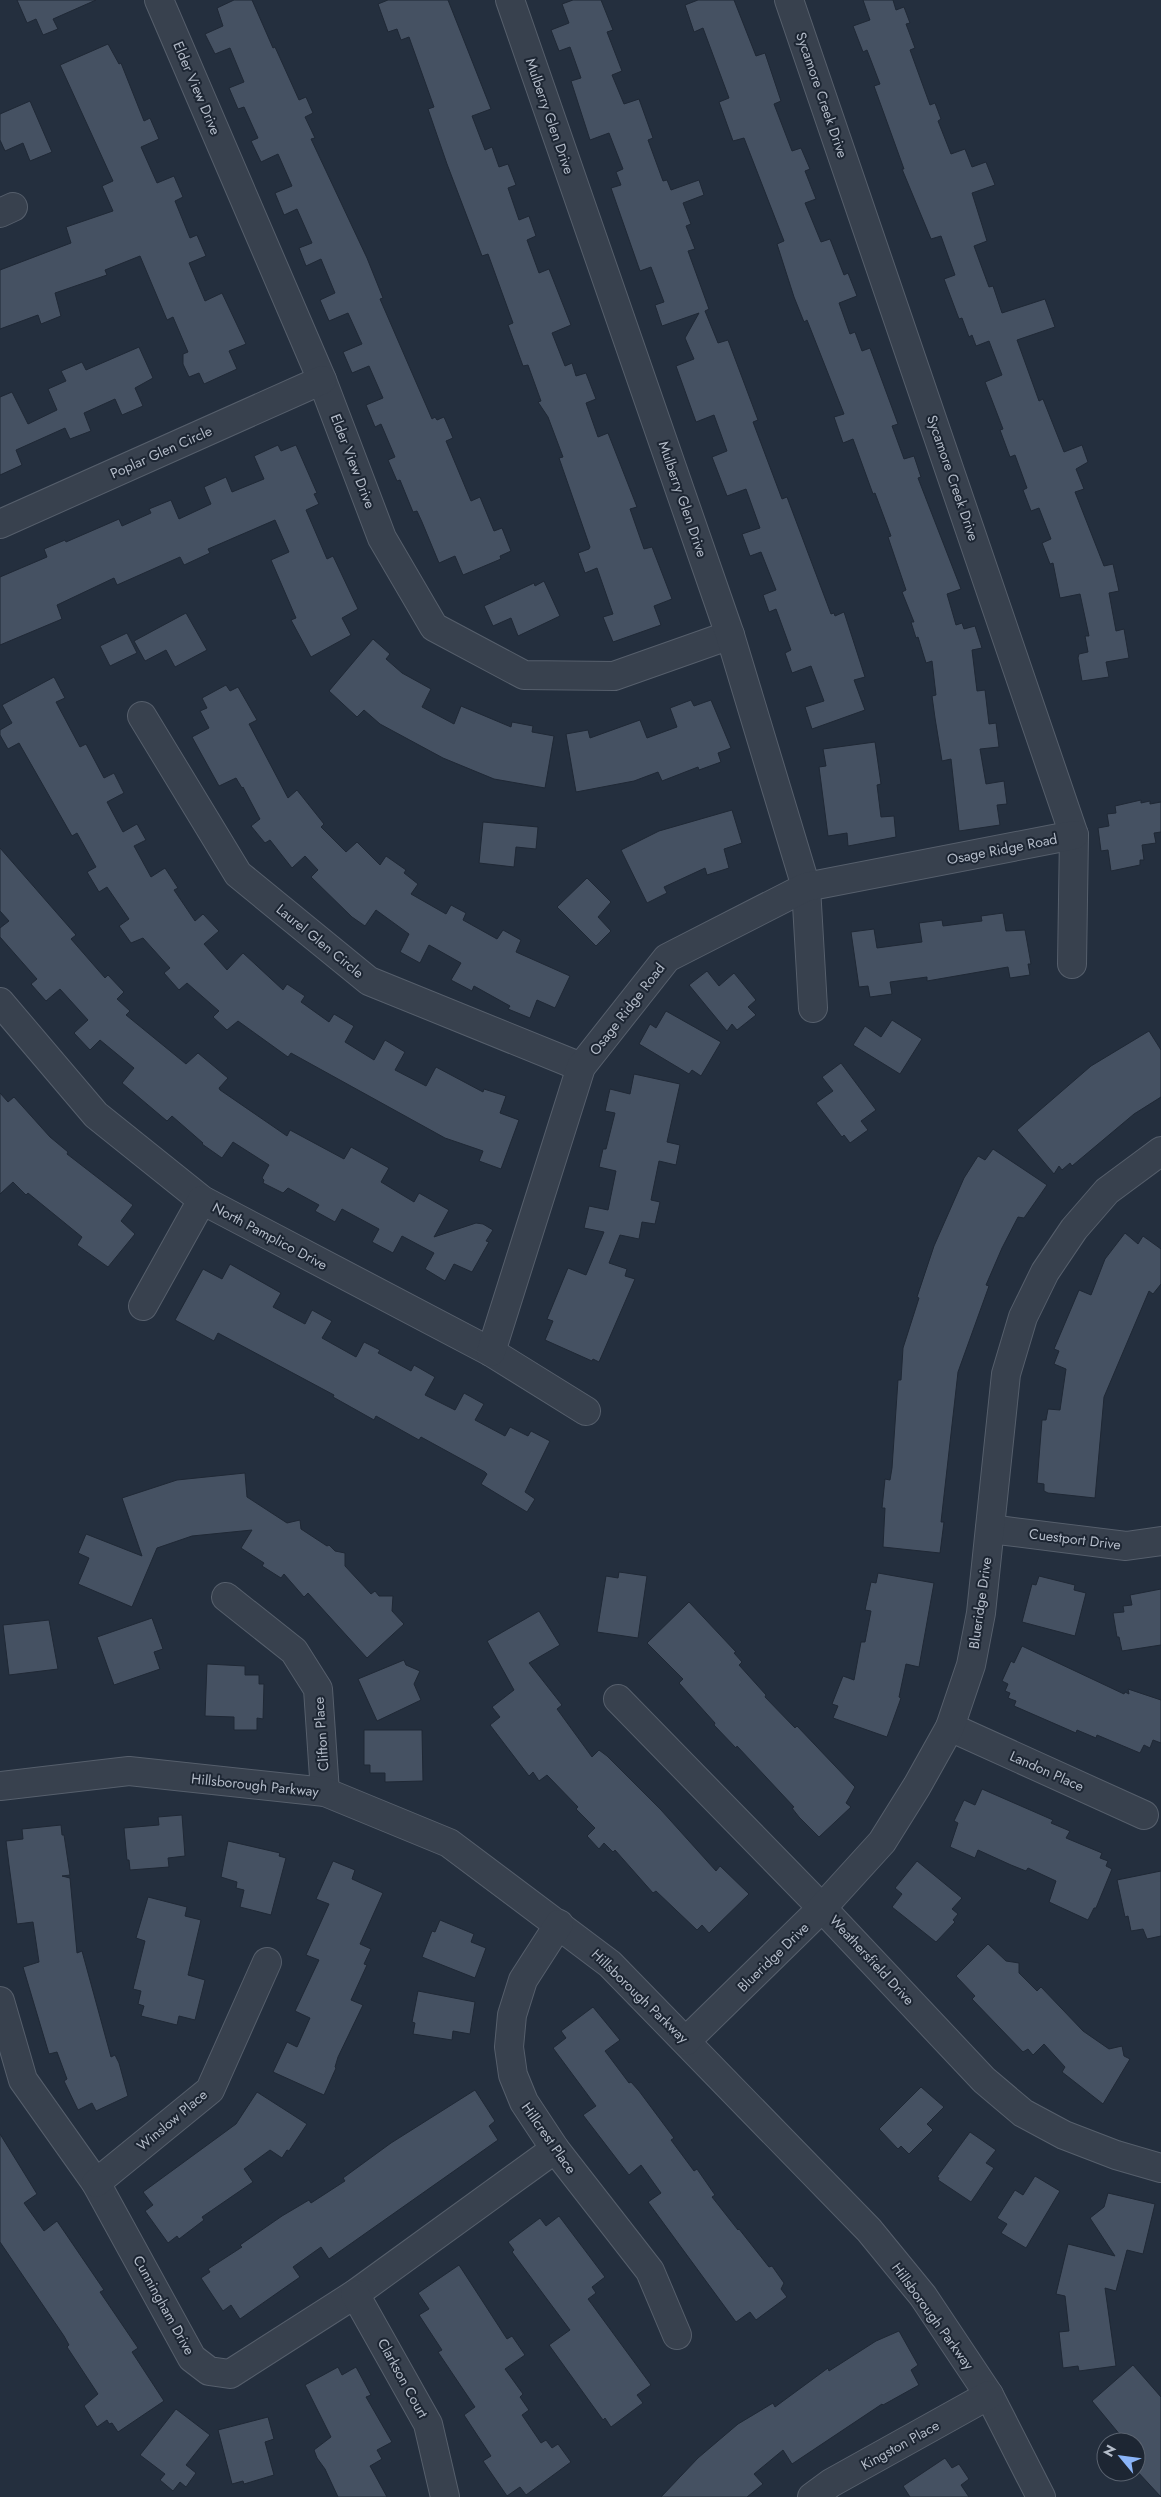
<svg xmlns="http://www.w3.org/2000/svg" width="1161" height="2497" font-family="Jost,sans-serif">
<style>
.building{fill:#455162;stroke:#1f2835}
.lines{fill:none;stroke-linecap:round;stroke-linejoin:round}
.minor-casing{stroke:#565f6c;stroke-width:30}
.minor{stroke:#38414e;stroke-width:28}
.labels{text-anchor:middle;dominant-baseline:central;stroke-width:4;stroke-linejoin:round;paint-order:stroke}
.street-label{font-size:14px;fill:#b4bcc9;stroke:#1d2633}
</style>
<rect width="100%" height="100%" fill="#242f3e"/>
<g class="building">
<path d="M17,0H96L53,19L58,29L43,35L36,19L27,23Z"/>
<path d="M234,0H252L273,48L275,47L299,100L306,97L313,113L305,117L315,138L311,139L367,258L383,298L380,299L432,419L435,417L437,420L444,417L453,438L446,441L471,501L480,497L494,531L502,528L511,551L500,556L501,559L463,575L455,556L439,563L422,522L417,511L413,512L400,480L397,481L388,460L395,457L381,424L375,427L366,405L383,398L369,366L352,373L343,352L362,344L348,313L329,321L320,300L335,293L321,259L306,266L299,248L312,243L297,209L284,215L275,193L292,186L278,154L261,162L251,141L258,138L244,107L238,109L229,88L244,82L230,48L215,54L205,34L223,26L217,8Z"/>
<path d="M388,0H448L491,109L472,116L485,150L492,147L499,167L508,164L516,185L508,188L519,220L529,216L536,236L527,240L539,273L549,269L571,325L552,333L565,366L572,363L576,376L586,373L596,399L586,403L598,437L608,433L637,507L630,509L644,549L652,547L672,599L654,606L661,625L613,642L603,617L613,614L597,568L585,573L578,553L589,549L590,547L559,458L563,457L548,417L538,402L541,401L528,365L523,366L508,325L513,323L488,254L482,256L447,164L428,109L434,107L409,37L401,40L397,29L388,32L378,4Z"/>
<path d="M573,0H601L613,30L607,32L622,71L612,75L624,104L639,99L653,138L648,140L663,181L667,180L671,190L699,180L704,195L683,203L691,224L686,226L695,249L688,251L709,309L705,311L718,343L728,340L758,420L753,422L782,499L787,497L831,614L834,613L835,616L844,612L865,677L854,680L865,710L812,729L805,707L824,701L811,666L792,673L785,653L791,650L776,609L769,612L763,595L776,590L761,552L750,556L742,534L760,528L746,489L727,496L712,457L727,451L714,415L696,422L676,366L694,359L685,338L699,313L662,326L655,305L664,302L651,267L640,271L611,188L621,185L616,172L623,169L609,133L590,140L571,81L581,78L570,47L559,51L551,30L569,23L562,4Z"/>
<path d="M698,0H734L756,56L765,53L781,101L774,104L792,151L801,148L810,169L805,171L816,199L805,203L821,242L830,239L844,275L848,273L857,296L839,303L850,334L855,332L862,351L870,348L898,424L892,426L904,459L914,456L921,477L918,478L961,589L947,594L956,625L962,623L964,629L975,626L982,648L972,650L977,691L985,690L989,724L996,723L999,747L980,749L986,784L1004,781L1007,804L997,805L1000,825L959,831L951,759L942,761L935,718L932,696L936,695L932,661L926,663L918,637L916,638L911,622H914L902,592L906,590L888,537L891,536L875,493L873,494L853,439L843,443L834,417L844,414L807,320L804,322L794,297L777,244L784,241L744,138L733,141L719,102L729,98L703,28L694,32L685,5Z"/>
<path d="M863,0H893L896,10L904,7L910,23L906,24L915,48L910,50L930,105L935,103L941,119L938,121L951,154L965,149L972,167L986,162L995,185L972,193L987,241L974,246L989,287L993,286L1002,313L1045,299L1055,327L1017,340L1039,401L1043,399L1064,452L1082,445L1088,462L1076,469L1084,489L1075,492L1104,566L1113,564L1119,591L1109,593L1116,631L1124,629L1129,658L1106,662L1109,677L1082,681L1078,658L1079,654L1088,652L1085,636H1089L1080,594L1060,598L1053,563L1050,564L1042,543L1051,539L1039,508L1031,511L1023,490L1027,488L1015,455L1010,457L1000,430L1003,429L985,382L1002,375L989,341L976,346L972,335L969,337L962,318L959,319L944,279L955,275L941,236L931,239L902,169H904L874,86L880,84L867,50L863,52L853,26L870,20Z"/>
<path d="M108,44L119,64L121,63L144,121L150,118L159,139L141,147L157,183L174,176L183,197L175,201L190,238L197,235L206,256L189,263L205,301L222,293L246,344L229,351L237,369L204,384L199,373L189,377L183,364V354L188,352L173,317L167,320L140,256L105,270L107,275L55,293L61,316L41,324L38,315L0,329V270L71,243L66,227L113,211L102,186L113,181L60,65Z"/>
<path d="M30,101L52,152L30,161L23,143L5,151L0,140V114Z"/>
<path d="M139,347L153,378L135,388L143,406L122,415L115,399L84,413L91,431L70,439L65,428L16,450L22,465L0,475V397L12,392L28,424L57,410L48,389L66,381L61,371L82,362L86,370Z"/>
<path d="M278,445L281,451L296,445L317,493L314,494L319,504L306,510L327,559L333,556L358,609L342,618L351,635L311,657L291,620L296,618L271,560L289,552L275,520L208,549L210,553L184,565L180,557L117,585L114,578L57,605L62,619L0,645V577L47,557L44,549L65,540L66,542L119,519L122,526L151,513L149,509L171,500L179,519L211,504L204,487L226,477L232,492L264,479L254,456Z"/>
<path d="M544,581L560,616L518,636L511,618L493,626L484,606L534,583L535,586Z"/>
<path d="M186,613L207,650L175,667L166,650L145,661L134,641Z"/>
<path d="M127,633L137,653L110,666L100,646Z"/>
<path d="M373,639L390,654L386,659L402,673L431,689L422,707L454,724L461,706L511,727L512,722L533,726L532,732L554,736L545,788L494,779L443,758L380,724L364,710L357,717L329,691Z"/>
<path d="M54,677L65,698L56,702L80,747L86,744L104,778L114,773L124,793L107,802L123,832L137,824L146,840L134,846L151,877L165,868L178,888L174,890L195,921L203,914L219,931L204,944L227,970L243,953L283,990L287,984L305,996L301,1002L329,1022L334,1014L354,1026L345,1042L374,1060L385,1040L405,1052L395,1070L426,1086L436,1067L483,1092L484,1089L506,1096L500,1113L519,1120L501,1169L479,1161L483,1151L445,1138L291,1053L288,1057L238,1021L227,1030L213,1017L219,1011L187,983L179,990L164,973L170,968L143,938L131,943L119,926L129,919L107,887L99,892L87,872L96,867L77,833L72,836L19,743L8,749L0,735V730L12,723L2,705Z"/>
<path d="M226,685L230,691L238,687L257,720L249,724L288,798L297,790L324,824L321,827L346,852L357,842L380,865L386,856L406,870L404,873L418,884L411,894L446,914L451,905L466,913L463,920L497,939L503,930L521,940L516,952L570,976L555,1008L537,1000L530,1018L508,1009L510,1006L474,986L472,991L451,980L461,963L429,945L420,963L400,952L409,934L376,910L365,926L352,917L311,877L318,870L305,856L292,868L270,840L265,843L251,826L260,819L243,787L242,788L236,778L219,786L192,737L209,728L200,711L207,708L202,698Z"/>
<path d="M691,700L694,706L711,700L731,748L718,753L721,762L699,770L698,767L662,781L658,772L634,781L576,792L566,734L588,730L590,738L640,720L647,738L677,727L670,708Z"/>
<path d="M875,742L881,784L877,785L881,817L894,816L896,837L848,846L847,833L828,836L819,767L826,766L823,749Z"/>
<path d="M1141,800V803L1150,801V804L1161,802V832L1154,833L1156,843L1142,845L1144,860H1140V865L1111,871L1108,850L1101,851L1098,828L1109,826L1107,814L1116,813L1115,806Z"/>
<path d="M732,810L742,843L724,849L729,868L707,875L705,868L664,887L667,893L647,903L621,850L659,831Z"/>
<path d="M483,822L538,827L536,849L516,847L514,867L479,863Z"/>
<path d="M0,848L76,935L71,939L105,978L108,975L124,992L117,999L130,1011L126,1015L186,1064L198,1053L228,1078L219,1088L220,1090L287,1136L290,1130L344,1159L351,1147L389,1168L381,1182L414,1202L419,1193L449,1210L434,1237L476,1223L483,1224L493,1230L486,1241L489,1242L472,1272L454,1264L445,1281L425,1269L434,1253L402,1236L393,1253L372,1242L379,1229L342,1209L335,1222L315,1211L319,1205L288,1188L283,1193L263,1183L264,1180L262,1178L269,1165L233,1142L222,1158L202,1144L203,1143L172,1116L167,1121L122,1083L134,1068L100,1040L90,1050L74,1033L88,1020L60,989L46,1001L31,984L37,979L0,937V928L9,921L0,911Z"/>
<path d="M587,878L611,902L598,917L611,931L596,946L557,907Z"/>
<path d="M1003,913L1006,931L1025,930L1031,964H1028L1030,975L1010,978L1008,967L927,981V977L890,982L892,994L870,997L868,986L859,987L851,932L874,929L877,948L922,942L919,923L942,920L943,926L982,921L981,916Z"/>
<path d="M707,971L719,986L734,973L756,1000L748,1007L756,1015L737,1030L732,1024L727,1031L689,985Z"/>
<path d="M666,1011L721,1042L701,1076L692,1070L689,1074L639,1044L650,1024L656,1028Z"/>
<path d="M892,1020L922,1039L900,1074L853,1045L865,1026L881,1037Z"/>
<path d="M1149,1031L1161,1050V1097L1134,1114L1072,1166L1070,1163L1062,1170L1059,1166L1054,1174L1017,1130L1091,1066Z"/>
<path d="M841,1063L876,1110L861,1121L868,1130L850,1143L844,1135L842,1137L816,1103L833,1091L822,1077Z"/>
<path d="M634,1074L680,1084L667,1142L680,1145L676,1165L659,1161L651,1200L660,1202L655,1224L642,1222L639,1239L620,1235L609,1263L627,1269L625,1276L635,1279L599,1362L593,1359L592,1361L545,1340L553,1321L547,1319L568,1268L586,1275L604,1232L584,1228L589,1206L608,1210L616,1171L599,1167L603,1149H606L615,1113L605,1111L610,1089L630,1094Z"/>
<path d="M0,1093L8,1102L14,1097L50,1137L68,1152L67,1154L133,1205L121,1221L135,1234L108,1267L77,1245L82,1237L28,1193L26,1195L13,1182L0,1194Z"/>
<path d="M993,1149L1047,1185L1024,1218L1018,1217L1002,1248L986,1285L989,1286L958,1372L941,1522H944L940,1553L883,1547L885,1508H882L885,1479L890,1480L892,1468L898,1380H901L903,1348L919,1298L917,1297L934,1246L964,1178L978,1156L985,1160Z"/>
<path d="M1125,1233L1138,1244L1143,1236L1161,1249V1284L1153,1294L1149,1291L1104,1397L1095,1498L1048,1493L1044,1491V1484L1037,1483L1042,1420H1046L1048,1409L1060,1410L1066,1369L1054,1364L1059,1351L1054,1349L1079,1290L1091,1295L1105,1259Z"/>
<path d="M230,1264L281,1293L273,1307L305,1324L312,1310L332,1321L322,1338L356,1357L364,1342L380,1350L378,1353L411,1371L414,1365L435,1377L425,1395L455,1410L464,1393L484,1404L475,1420L505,1436L510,1427L528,1436L531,1431L550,1441L525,1492L535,1499L527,1512L481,1484L487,1474L485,1472L421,1437L419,1440L376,1416L374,1420L333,1397L334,1395L218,1333L214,1341L175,1320L203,1269L222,1279Z"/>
<path d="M245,1473L247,1497L287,1523L300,1520L301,1529L327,1546L329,1545L335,1551L345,1553V1566L371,1594L375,1591L379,1596H393L392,1611L404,1624L367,1658L308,1593L304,1597L284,1574L281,1578L262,1566L264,1563L241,1548L252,1530L192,1536L157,1548L132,1607L78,1584L89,1558L78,1553L86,1534L142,1556L122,1498L177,1480Z"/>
<path d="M619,1572L647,1576L638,1638L597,1632L606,1576L618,1578Z"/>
<path d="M878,1573L934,1583L919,1667L906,1664L899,1697L901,1698L887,1737L833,1718L838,1706L832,1704L843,1676L854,1680L861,1642H865L871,1611L865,1610L871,1582L876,1583Z"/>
<path d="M1039,1576L1075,1585L1074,1590L1086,1593L1075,1636L1022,1622L1032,1584L1036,1585Z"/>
<path d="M1161,1589V1645L1122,1651L1119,1637H1117L1113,1613L1124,1612L1123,1606L1132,1605L1130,1595Z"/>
<path d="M689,1602L736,1652L734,1653L742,1662L739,1665L766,1695L765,1697L795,1728L797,1726L855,1787L846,1803L851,1807L819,1837L799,1817L792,1808L794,1807L737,1746L736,1748L714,1725L715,1723L679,1683L683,1679L647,1643Z"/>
<path d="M539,1611L560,1645L529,1663L562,1705L557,1709L592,1757L599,1750L607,1756L661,1810L716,1871L720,1866L749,1894L709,1933L702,1925L697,1930L656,1891L653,1893L615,1850L613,1852L604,1843L599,1849L587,1836L595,1828L576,1809L578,1807L547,1775L539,1781L533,1772L529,1776L490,1725L500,1717L492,1707L514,1690L487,1641Z"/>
<path d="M152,1618L163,1649L154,1652L160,1669L114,1685L97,1637Z"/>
<path d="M49,1620L58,1669L9,1675L3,1625Z"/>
<path d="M1022,1646L1124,1694L1125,1692L1129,1694L1128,1689L1161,1700V1743L1153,1740L1150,1748L1144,1745L1140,1753L1097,1735L1096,1738L1077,1730L1076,1733L1014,1706L1016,1701L1008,1698L1010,1693L1005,1691L1008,1684L1002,1681L1011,1661L1014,1663Z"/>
<path d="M404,1660L406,1665L420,1671L414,1684L421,1700L377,1721L358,1679Z"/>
<path d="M207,1664L245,1666V1675H259V1684H264L263,1719L257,1718V1730H234V1717L205,1716Z"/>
<path d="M364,1730H422L423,1781L385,1782V1773H370V1765H364Z"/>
<path d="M982,1789L1053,1820L1051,1823L1070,1831L1066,1838L1102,1853L1100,1858L1108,1861L1106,1866L1112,1869L1096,1908H1094L1088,1920L1049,1902L1056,1881L1028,1868L1026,1871L1011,1865L978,1850L975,1858L950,1847L958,1823L954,1821L964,1800L975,1805Z"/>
<path d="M182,1815L185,1856L168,1858L169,1867L130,1870L129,1860H127L124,1828L159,1825L158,1817Z"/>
<path d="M61,1825L62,1835H64L70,1875L62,1876L70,1878L77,1953L82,1951L111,2057L115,2055L119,2063L128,2096L96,2111L92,2103L78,2110L64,2081L67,2079L57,2052L49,2054L23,1967L39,1962L33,1922L17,1924L9,1865L6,1841L23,1839L22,1829Z"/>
<path d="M228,1841L280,1853L279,1856L286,1858L271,1915L240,1907L244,1890L236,1888L237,1882L221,1877Z"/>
<path d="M333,1861L355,1870L352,1879L383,1893L360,1944L371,1949L364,1964L367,1965L351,2000L363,2005L338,2057L335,2067L336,2068L324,2095L273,2072L287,2042L297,2047L310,2018L295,2011L319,1960L306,1955L329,1904L316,1899Z"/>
<path d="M917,1861L962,1898L952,1909L958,1914L953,1920L955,1922L936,1942L892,1907L902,1894L895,1888Z"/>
<path d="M1161,1871V1936L1147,1939L1143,1929L1131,1931L1128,1916L1125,1917L1117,1880Z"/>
<path d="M148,1897L187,1907L185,1916L201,1920L188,1975L205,1980L195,2020L179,2016L177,2025L141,2016L144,2006L138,2004L141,1991L133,1989L145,1941L136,1938Z"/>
<path d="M440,1920L474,1934L471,1942L486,1948L475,1978L422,1957L432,1931L435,1932Z"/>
<path d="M988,1944L1006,1961L1019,1963V1973L1037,1991L1041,1987L1083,2031L1109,2049L1122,2046L1124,2056L1130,2059L1103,2104L1062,2072L1065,2067L1044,2044L1033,2055L1028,2049L1023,2052L972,1999L975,1996L956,1976Z"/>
<path d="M418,1991L475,2002L470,2034L453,2031L452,2040L413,2034L415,2023L412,2022Z"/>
<path d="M593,2007L620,2040L605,2051L629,2083L631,2082L639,2091L674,2138L671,2140L694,2171L697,2169L715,2195L712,2197L738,2230L739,2229L769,2267L772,2266L784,2283L781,2289L787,2297L756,2320L750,2312L736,2322L648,2202L661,2193L641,2165L629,2175L583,2115L596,2106L553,2048L566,2038L561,2031Z"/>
<path d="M921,2087L944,2107L927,2124L933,2130L909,2154L901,2146L898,2149L879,2129Z"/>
<path d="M475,2090L495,2121L489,2126L498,2140L329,2259L321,2247L293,2267L300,2277L240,2319L231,2305L223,2311L201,2278L210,2272L208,2269L242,2247L240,2245L282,2216L309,2200L311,2203L345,2181L343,2178L391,2143Z"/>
<path d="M257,2092L307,2124L289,2151L287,2150L282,2158L270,2150L244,2169L253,2182L202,2217L204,2220L179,2239L177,2236L168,2243L145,2211L153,2205L143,2192L236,2124Z"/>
<path d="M970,2132L996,2150L986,2163L994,2168L971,2202L938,2180L939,2178L937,2177Z"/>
<path d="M0,2134L37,2194L24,2203L44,2231L57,2221L104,2290L100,2292L138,2348L132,2352L164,2401L118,2432L112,2423L109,2424L107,2420L97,2427L84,2406L98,2394L67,2347L69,2345L64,2336L0,2242Z"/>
<path d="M1035,2176L1060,2191L1026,2248L1001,2233L1007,2224L997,2218L1015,2190L1023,2195Z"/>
<path d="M1108,2193L1155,2204L1143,2254L1127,2250L1116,2291L1105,2288L1116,2366L1079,2371L1078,2366L1063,2368L1059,2332L1069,2331L1065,2296L1056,2294L1068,2244L1115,2256L1090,2218L1104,2207Z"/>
<path d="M559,2216L605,2277L592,2287L596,2293L588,2299L651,2385L637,2395L643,2403L611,2427L605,2418L603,2420L549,2345L570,2330L512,2252L514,2250L508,2242L540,2218L546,2226Z"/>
<path d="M459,2265L507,2339L512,2336L525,2355L505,2369L523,2394L520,2397L529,2410L522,2415L541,2443L546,2440L552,2448L558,2444L571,2462L526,2495L520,2487L507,2496L483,2461L491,2456L464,2415L475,2407L438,2352L442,2350L419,2315L429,2309L418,2293Z"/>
<path d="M899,2331L918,2365L911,2370L919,2385L883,2405L882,2404L792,2464L783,2450L754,2474L763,2484L747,2497H661L698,2458L738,2424L773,2403L775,2407L828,2368L829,2371L876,2341Z"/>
<path d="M1133,2365L1161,2397V2497L1136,2470V2442H1126L1092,2401Z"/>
<path d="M338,2367L342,2375L356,2367L371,2395L366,2397L392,2442L377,2450L382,2459L370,2466L387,2497H338L325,2469L317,2458L314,2450L331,2437L305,2385Z"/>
<path d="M176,2409L210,2435L186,2465L196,2473L186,2487L180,2482L173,2491L160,2480L165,2474L140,2455Z"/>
<path d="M268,2417L274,2439L265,2442L274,2475L244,2484L243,2481L232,2484L218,2430Z"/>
<path d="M945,2458L952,2468L959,2464L969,2479L961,2485L969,2497H910L903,2486Z"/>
</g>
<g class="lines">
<g class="minor-casing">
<g id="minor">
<path d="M159,0L322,380L382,538L434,627L524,675L614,676L730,635"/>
<path d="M510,0L730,635L806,887L813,1008"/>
<path d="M789,0L1074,835L1072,964"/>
<path d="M0,213L13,207"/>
<path d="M0,524L322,380"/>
<path d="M142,716L238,874L369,981L581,1067"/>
<path d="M0,1002L96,1115L202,1200L491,1352L586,1411"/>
<path d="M143,1306L202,1200"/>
<path d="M491,1352L581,1067L667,958L806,887L1074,835"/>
<path d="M990,1529L1126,1546L1161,1541"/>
<path d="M226,1597L294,1651L318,1689L325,1792"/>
<path d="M618,1699L822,1908L984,2080L1023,2113L1064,2135L1116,2155L1161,2168"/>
<path d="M950,1727L1144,1815"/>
<path d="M0,1786L129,1771L325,1792L449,1843L610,1964L869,2230L923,2296L989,2395L1041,2497"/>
<path d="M559,1924L523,1980L512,2015L509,2047L513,2075L524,2102L555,2149L650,2271L677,2335"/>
<path d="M0,2001L23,2080L96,2183L192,2358L209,2371L230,2374L355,2294L555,2149"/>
<path d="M686,2041L822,1908L882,1842L917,1786L950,1727L971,1665L981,1613L1006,1374L1023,1317L1045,1272L1074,1229L1107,1191L1161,1151"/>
<path d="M96,2183L210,2090L267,1962"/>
<path d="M355,2294L428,2424L445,2497"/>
<path d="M812,2497L831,2483L989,2395"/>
</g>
</g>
<use href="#minor" class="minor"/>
</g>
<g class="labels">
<g class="street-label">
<text transform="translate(197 88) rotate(67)">Elder View Drive</text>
<text transform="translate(822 95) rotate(71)">Sycamore Creek Drive</text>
<text transform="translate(550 116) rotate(71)">Mulberry Glen Drive</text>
<text transform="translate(161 452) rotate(-24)">Poplar Glen Circle</text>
<text transform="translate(353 461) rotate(69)">Elder View Drive</text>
<text transform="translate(953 478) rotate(71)">Sycamore Creek Drive</text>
<text transform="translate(683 499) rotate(71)">Mulberry Glen Drive</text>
<text transform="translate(1002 849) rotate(-11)">Osage Ridge Road</text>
<text transform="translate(320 941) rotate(39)">Laurel Glen Circle</text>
<text transform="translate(627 1009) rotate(-52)">Osage Ridge Road</text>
<text transform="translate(270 1236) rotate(28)">North Pamplico Drive</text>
<text transform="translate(1075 1539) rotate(7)">Cuestport Drive</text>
<text transform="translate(980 1603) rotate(-82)">Blueridge Drive</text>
<text transform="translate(321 1734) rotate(-94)">Clifton Place</text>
<text transform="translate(1047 1771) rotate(24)">Landon Place</text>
<text transform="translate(255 1785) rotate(6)">Hillsborough Parkway</text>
<text transform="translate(773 1957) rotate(-44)">Blueridge Drive</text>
<text transform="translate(872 1960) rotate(47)">Weathersfield Drive</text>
<text transform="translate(640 1996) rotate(44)">Hillsborough Parkway</text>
<text transform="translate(172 2120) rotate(-40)">Winslow Place</text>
<text transform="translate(549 2138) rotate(55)">Hillcrest Place</text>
<text transform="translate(164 2305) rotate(61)">Cunningham Drive</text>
<text transform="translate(933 2316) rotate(54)">Hillsborough Parkway</text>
<text transform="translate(403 2378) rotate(61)">Clarkson Court</text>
<text transform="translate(900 2445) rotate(-29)">Kingston Place</text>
</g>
</g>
<g transform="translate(1121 2457) rotate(299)"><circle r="24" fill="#1d2633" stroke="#59626f"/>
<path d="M0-4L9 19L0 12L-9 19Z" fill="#8ab4f8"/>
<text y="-8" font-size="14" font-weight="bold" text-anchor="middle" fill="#b4bcc9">N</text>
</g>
</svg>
